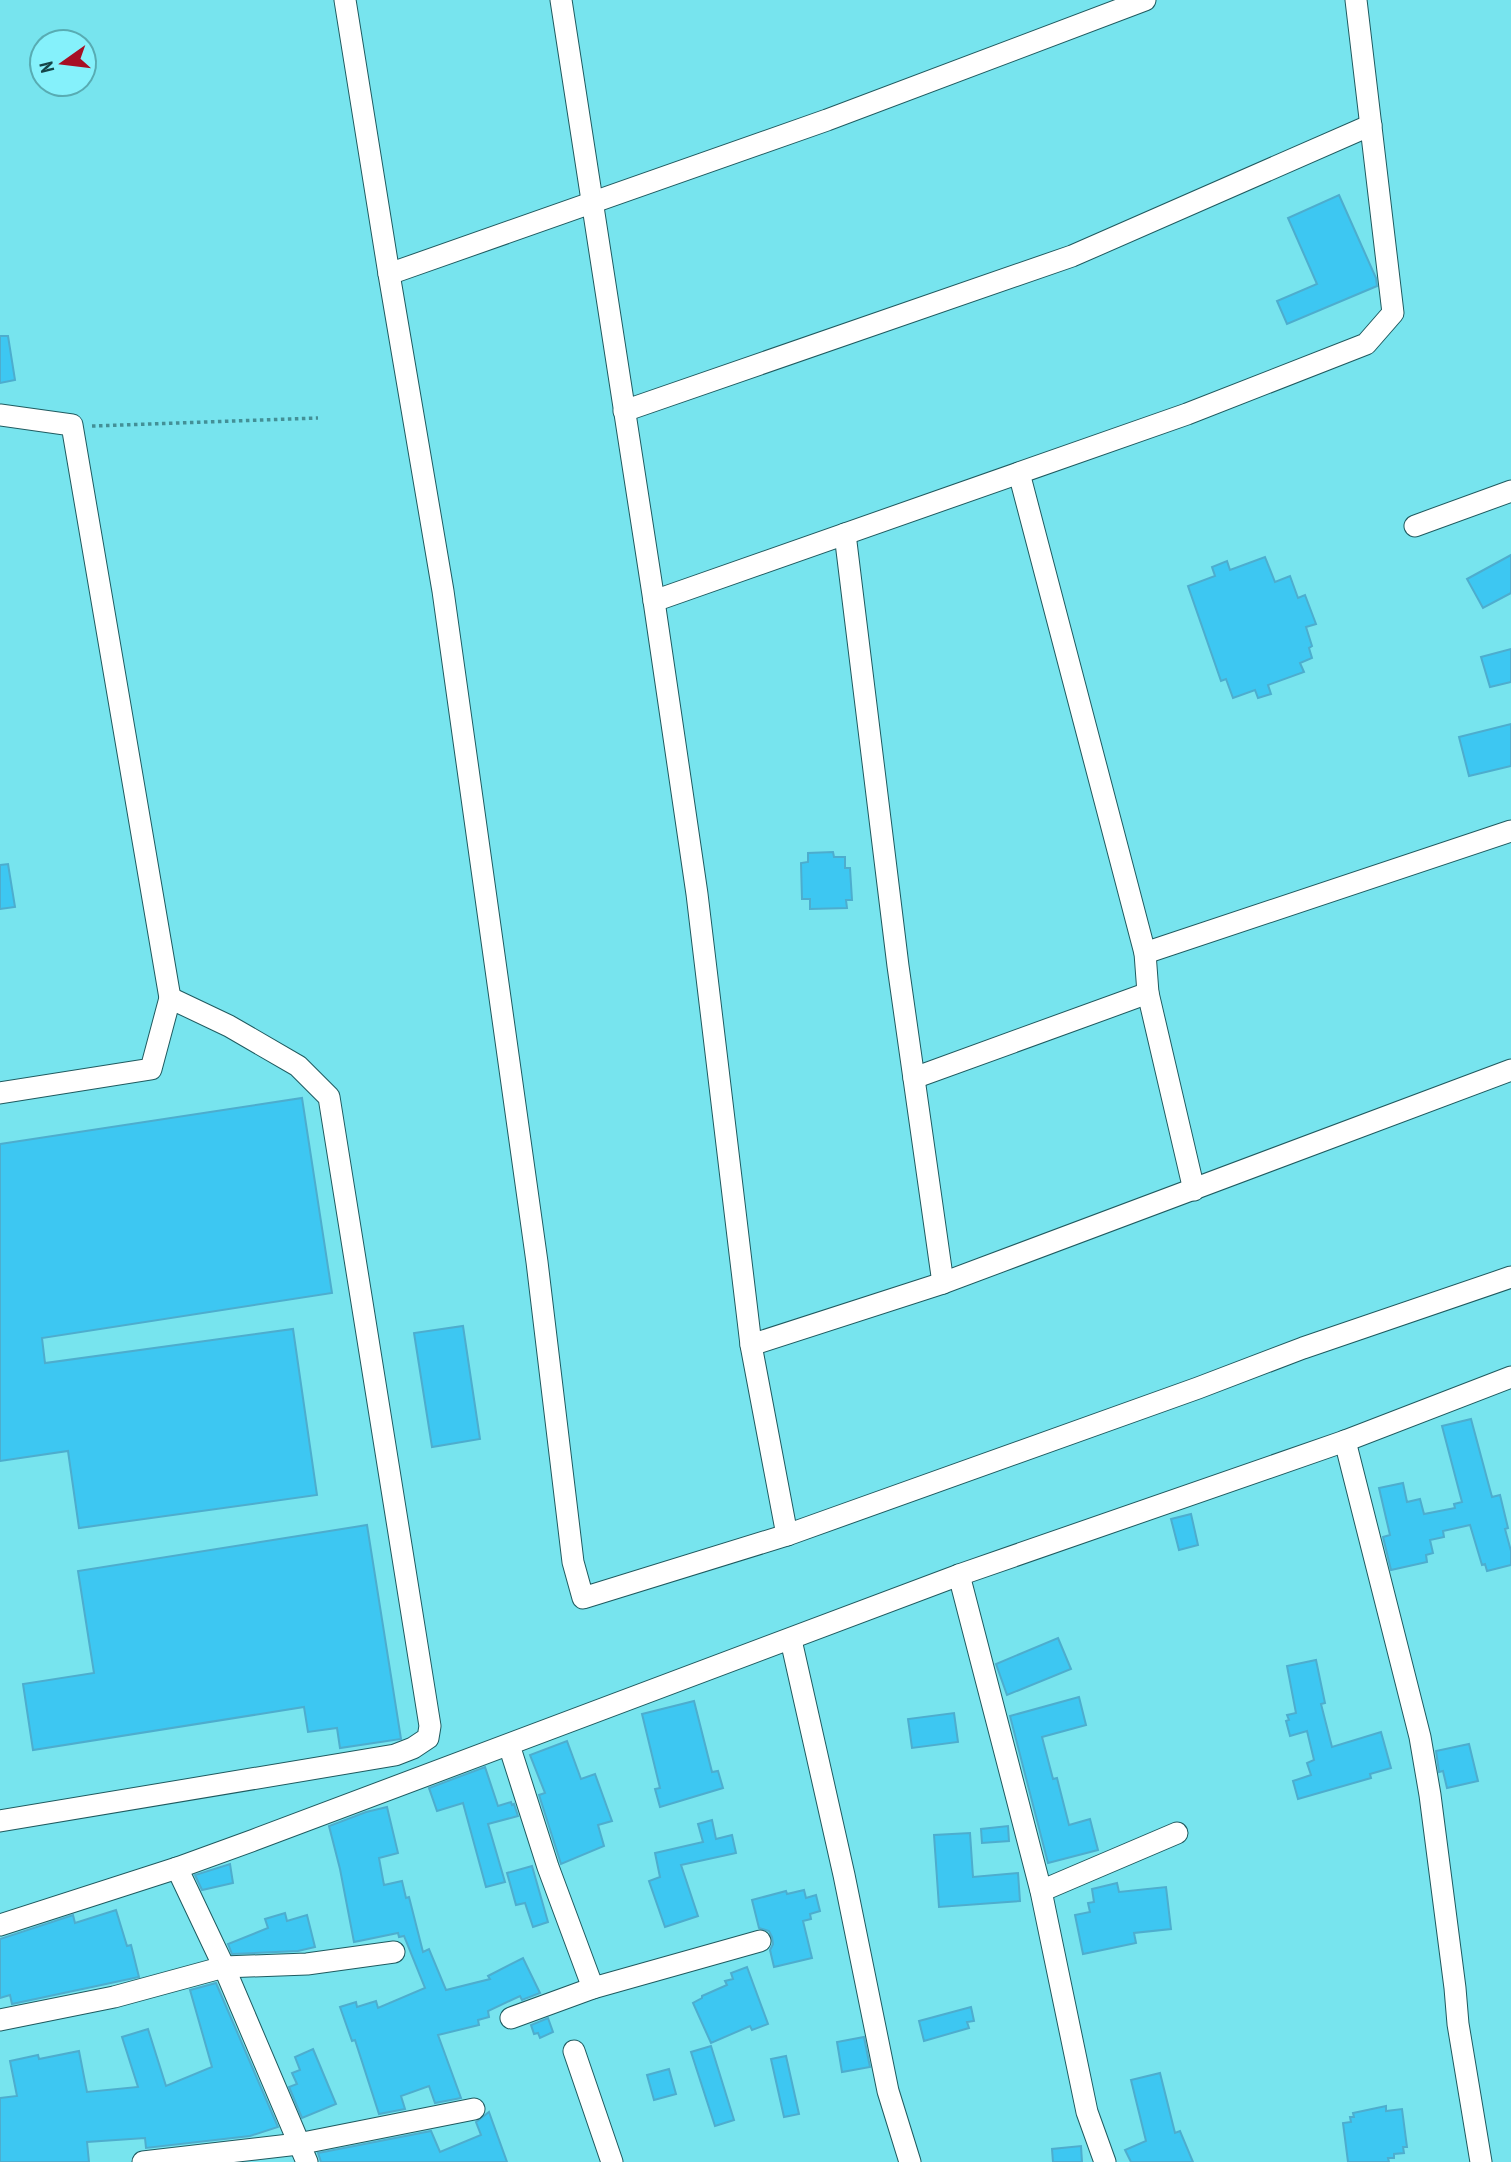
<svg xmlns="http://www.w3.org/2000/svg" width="1511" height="2162" font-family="'PT Sans Narrow',sans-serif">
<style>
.building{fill:#3dc7f2;stroke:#4dadce;stroke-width:2}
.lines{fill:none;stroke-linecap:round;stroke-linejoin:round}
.minor-casing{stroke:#1f5a5f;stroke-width:23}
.path{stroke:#439097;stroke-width:3.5;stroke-dasharray:3.5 3.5;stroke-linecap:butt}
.minor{stroke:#fff;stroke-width:21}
</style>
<rect width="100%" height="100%" fill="#77e4ee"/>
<g class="building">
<path d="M1339,195L1376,278L1377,286L1287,324L1277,301L1317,284L1288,218Z"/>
<path d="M0,336H8L15,380L0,383Z"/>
<path d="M1511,555V593L1483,608L1467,579Z"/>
<path d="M1265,557L1275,582L1290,576L1298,598L1305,595L1316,624L1306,627L1312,646L1309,648L1312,658L1300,663L1304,672L1268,685L1271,694L1258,698L1255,690L1233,698L1226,679L1221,681L1188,586L1215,576L1212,567L1227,561L1230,570Z"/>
<path d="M1511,649V682L1490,687L1481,657Z"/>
<path d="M1511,724V766L1469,776L1459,737Z"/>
<path d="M833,852L834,857H845V868H850L852,900H846L847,908L810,909V899H802L801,863L808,862V853Z"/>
<path d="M8,864L15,907L0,909V865Z"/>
<path d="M302,1098L332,1293L42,1338L45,1363L293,1329L317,1495L79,1528L68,1451L0,1461V1144Z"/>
<path d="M463,1326L480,1439L432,1447L414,1333Z"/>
<path d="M1471,1419L1492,1497L1500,1495L1508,1528L1505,1529L1511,1551V1565L1487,1571L1485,1564L1482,1565L1470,1525L1443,1531L1444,1537L1430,1540L1433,1553L1426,1555L1427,1562L1391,1570L1383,1537L1390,1535L1379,1488L1403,1483L1407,1502L1420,1499L1424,1514L1455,1508L1454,1504L1462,1502L1442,1426Z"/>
<path d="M1191,1514L1198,1545L1179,1550L1171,1519Z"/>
<path d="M367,1525L401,1739L340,1748L337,1728L308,1732L304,1707L33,1750L23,1684L94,1673L78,1571Z"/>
<path d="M1058,1638L1071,1669L1007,1695L996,1664Z"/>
<path d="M1316,1660L1325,1703L1321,1704L1332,1747L1381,1732L1391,1768L1370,1774L1371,1778L1298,1799L1293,1781L1311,1775L1307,1763L1314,1760L1307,1731L1290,1736L1286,1721L1289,1720L1287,1715L1296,1713L1287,1666Z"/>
<path d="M1079,1697L1086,1725L1042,1737L1053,1779L1057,1778L1069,1825L1090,1819L1098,1850L1048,1863L1010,1716Z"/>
<path d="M694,1701L712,1772L718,1771L723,1788L660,1807L655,1789L660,1788L642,1714Z"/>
<path d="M954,1713L958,1742L912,1748L908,1719Z"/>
<path d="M567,1741L581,1779L595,1774L612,1821L598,1825L604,1846L561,1864L539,1795L545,1793L530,1755Z"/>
<path d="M1469,1744L1478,1781L1447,1788L1443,1771L1439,1772L1436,1751Z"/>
<path d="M485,1767L498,1806L511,1802L512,1805L514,1804L518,1816L488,1824L505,1882L486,1887L463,1803L437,1811L429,1788Z"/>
<path d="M387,1807L398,1853L379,1858L384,1885L402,1881L406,1898L409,1897L423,1952L429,1949L446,1990L490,1979L488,1976L523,1958L540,1993L522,2000L520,1996L488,2011L489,2017L478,2020L479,2025L438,2035L461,2098L435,2103L429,2086L401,2096L405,2109L379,2114L355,2040L352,2041L340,2007L356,2002L357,2007L376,2001L378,2008L425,1988L404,1936L399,1937L398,1933L354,1942L340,1869L329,1826L366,1812Z"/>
<path d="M712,1820L716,1839L732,1835L736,1853L681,1865L698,1916L665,1927L649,1881L660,1877L655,1853L703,1842L698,1824Z"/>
<path d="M1008,1826L1009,1841L982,1843L981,1829Z"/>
<path d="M970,1833L973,1877L1018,1873L1020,1901L939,1907L934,1835Z"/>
<path d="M230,1864L233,1883L202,1890L195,1875Z"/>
<path d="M532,1866L548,1922L533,1927L525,1903L516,1905L507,1873Z"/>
<path d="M1117,1883L1119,1892L1166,1887L1171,1929L1134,1933L1136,1943L1083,1954L1075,1915L1090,1912L1088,1903L1094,1902L1092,1889Z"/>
<path d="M804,1890L806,1898L816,1895L820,1911L810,1914L811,1919L803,1921L812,1958L774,1967L770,1950L773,1944L772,1937L769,1931L759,1928L752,1900L786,1891L787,1894Z"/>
<path d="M116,1910L127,1946L131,1945L139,1977L12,2004L10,1995L0,1998V1939L73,1915L75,1923Z"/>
<path d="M285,1913L287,1921L307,1915L315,1947L298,1951L232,1954L228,1944L268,1928L265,1919Z"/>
<path d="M747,1967L768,2024L752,2030L750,2026L711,2043L693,2003L702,1998V1996L727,1985L725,1981L733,1979L731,1973Z"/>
<path d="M216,1983L278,2127L250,2136L146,2148L145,2138L87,2142L89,2162H0V2098L17,2096L10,2061L38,2055L39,2059L79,2051L87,2092L138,2087L122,2037L148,2029L166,2086L212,2067L190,1990Z"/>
<path d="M971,2007L974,2021L967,2022L969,2028L924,2041L919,2021Z"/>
<path d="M548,2018L553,2032L540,2038L538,2033L534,2034L531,2025Z"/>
<path d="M864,2037L870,2067L842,2072L837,2042Z"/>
<path d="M711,2046L734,2120L715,2126L691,2052Z"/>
<path d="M313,2049L336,2104L302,2118L289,2087L297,2084L292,2073L300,2070L295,2057Z"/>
<path d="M786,2056L799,2114L784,2117L771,2059Z"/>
<path d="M669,2069L676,2094L654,2100L647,2075Z"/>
<path d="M1160,2073L1175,2133L1180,2131L1193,2162H1131L1125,2150L1146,2141L1131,2080Z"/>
<path d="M1386,2106V2111L1402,2109L1407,2147H1403L1404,2153L1394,2154V2158H1388L1389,2162H1348L1343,2123L1351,2122L1350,2117H1354L1353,2113Z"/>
<path d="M489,2112L507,2162H321L318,2153L431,2131L440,2152L481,2135L476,2122Z"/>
<path d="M1081,2146L1082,2162H1053L1052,2149Z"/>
</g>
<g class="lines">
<g class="minor-casing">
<g id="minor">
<path d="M345,0L389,274L827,120L1145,0"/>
<path d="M561,0L654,601L697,894L751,1345L943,1283L1511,1070"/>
<path d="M389,274L443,591L537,1262L573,1562L583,1598L787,1535L1198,1388L1303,1348L1511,1277"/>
<path d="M624,411L1072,256L1371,125"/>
<path d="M0,415L72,425L170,998"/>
<path d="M1415,526L1511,491"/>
<path d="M845,534L898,966L943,1283"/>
<path d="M654,601L1187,414L1366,344L1393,313L1356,0"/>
<path d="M1145,953L1511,831"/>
<path d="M1148,993L1194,1190"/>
<path d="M914,1078L1148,993L1145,953L1019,473"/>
<path d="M0,1093L151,1069L170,998L229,1026L298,1066L329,1097L430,1726L428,1738L413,1748L395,1755L0,1821"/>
<path d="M751,1345L787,1535"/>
<path d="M1345,1441L1420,1737L1430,1795L1455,1988L1458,2024L1481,2162"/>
<path d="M959,1575L1041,1891L1087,2112L1105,2162"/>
<path d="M791,1640L844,1875L888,2091L910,2162"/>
<path d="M509,1745L548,1867L593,1988L760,1941"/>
<path d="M177,1868L224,1967L307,2162"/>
<path d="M1041,1891L1177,1833"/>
<path d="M0,1925L177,1868L254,1840L959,1575L1345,1441L1511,1377"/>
<path d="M511,2018L593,1988"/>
<path d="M0,2020L114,1997L224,1967L307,1964L394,1952"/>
<path d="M574,2051L612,2162"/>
<path d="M143,2162L298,2144L474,2109"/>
</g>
</g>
<path class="path" d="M92,426L318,418"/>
<use href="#minor" class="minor"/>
</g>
<g transform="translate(63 63) rotate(256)"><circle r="33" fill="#85f1fb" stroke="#58acb3" stroke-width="2"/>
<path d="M0-5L12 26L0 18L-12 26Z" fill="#a70e23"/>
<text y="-10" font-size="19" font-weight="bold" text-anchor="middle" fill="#154448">N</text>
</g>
</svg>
